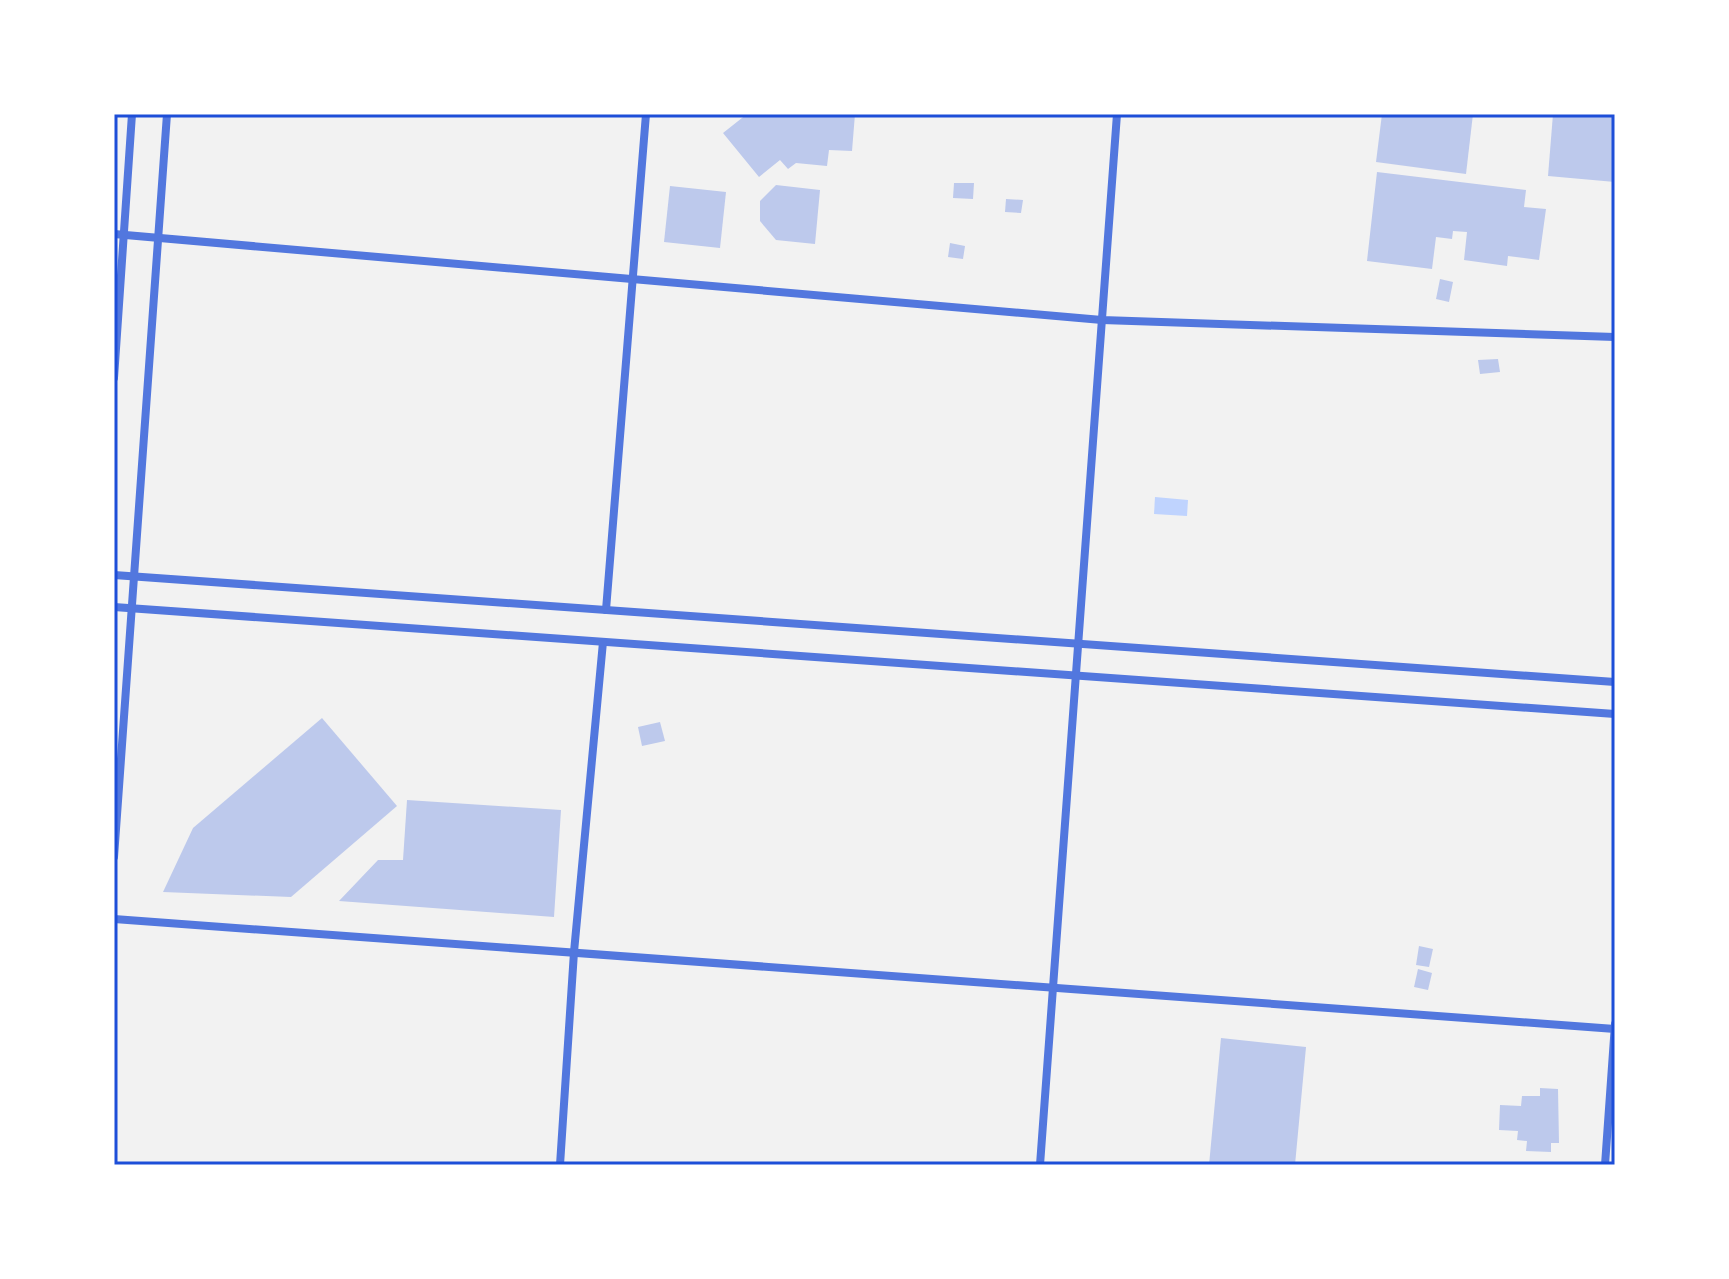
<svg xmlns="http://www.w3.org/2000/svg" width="1729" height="1279" font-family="Manrope,sans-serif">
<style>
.water{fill:#bfd3fe}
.building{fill:#bdc9ec}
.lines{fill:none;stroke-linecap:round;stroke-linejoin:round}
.minor{stroke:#5277de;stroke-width:8}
.neatline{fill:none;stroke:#1d4ed8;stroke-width:3}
</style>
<rect width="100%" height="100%" fill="#f2f2f2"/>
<path class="water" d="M1155,497L1188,500L1187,516L1154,514Z"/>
<g class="building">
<path d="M747,114H855L852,151L829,150L827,166L796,163L788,169L780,160L759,177L723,133Z"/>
<path d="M1382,114H1473L1466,174L1376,162Z"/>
<path d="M1553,114H1615V182L1548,176Z"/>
<path d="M1377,172L1526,190L1524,207L1546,209L1539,260L1508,256L1507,266L1464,260L1467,232L1453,231L1452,239L1436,237L1432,269L1367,261Z"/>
<path d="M954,183H974L973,199L953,198Z"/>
<path d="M776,185L820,190L815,244L776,240L760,221V201Z"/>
<path d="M670,186L726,192L720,248L664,242Z"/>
<path d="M1006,199L1023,200L1021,213L1005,212Z"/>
<path d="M950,243L965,246L963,259L948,257Z"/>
<path d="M1440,279L1453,282L1449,302L1436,299Z"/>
<path d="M1498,359L1500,372L1480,374L1478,360Z"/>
<path d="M322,718L397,806L291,897L163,892L193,828Z"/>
<path d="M660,722L665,741L642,746L638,727Z"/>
<path d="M407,800L561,810L554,917L339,901L378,860H403Z"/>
<path d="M1419,946L1433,949L1429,967L1416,965Z"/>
<path d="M1418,969L1432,973L1428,990L1414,987Z"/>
<path d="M1221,1038L1306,1047L1295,1165H1209Z"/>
<path d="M1540,1088L1558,1089L1559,1143H1551V1152L1526,1151L1527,1141L1517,1140L1518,1131L1499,1130L1500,1105L1521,1106L1522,1096H1540Z"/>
</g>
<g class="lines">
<g class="minor">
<path d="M114,234L1102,320L1615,337"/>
<path d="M114,378L132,114"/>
<path d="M114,575L1615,682"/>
<path d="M114,607L1615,714"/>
<path d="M606,610L646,114"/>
<path d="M114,857L167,114"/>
<path d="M114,919L1615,1029"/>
<path d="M560,1165L574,952L603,642"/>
<path d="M1040,1165L1117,114"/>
<path d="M1605,1165L1615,1024"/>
</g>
</g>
<rect width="1729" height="1279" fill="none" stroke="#ffffff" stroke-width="232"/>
<rect x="116" y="116" width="1497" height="1047" class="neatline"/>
</svg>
